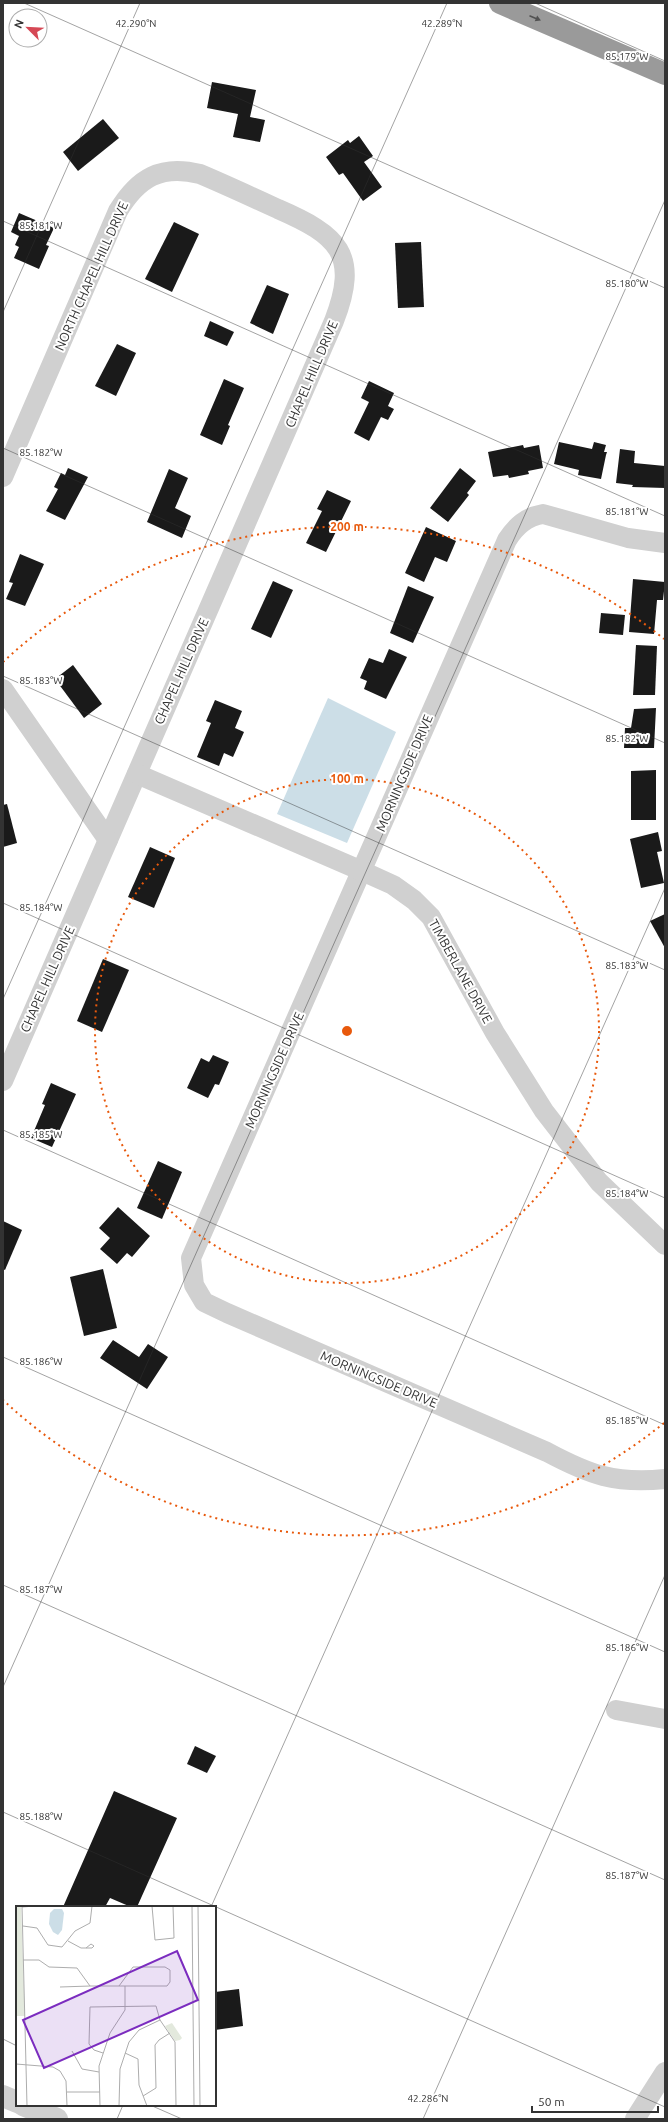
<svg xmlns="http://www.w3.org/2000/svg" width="668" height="2122" font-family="Ubuntu,sans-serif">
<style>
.water{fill:#ccdee7}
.building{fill:#1a1a1a}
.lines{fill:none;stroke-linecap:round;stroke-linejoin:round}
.minor{stroke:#d0d0d0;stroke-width:20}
.tertiary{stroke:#d0d0d0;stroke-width:22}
.motorway{stroke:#9a9a9a;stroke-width:22}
.oneway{fill:#525252}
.ticks{fill:none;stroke:#333;stroke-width:1;stroke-opacity:0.45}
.ring{fill:none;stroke:#e8590c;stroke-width:2;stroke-dasharray:2 4}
.labels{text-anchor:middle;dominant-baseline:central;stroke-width:4;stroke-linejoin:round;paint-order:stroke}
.street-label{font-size:13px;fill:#333;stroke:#fff}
.inset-road{fill:none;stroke:#adadad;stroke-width:1}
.view{fill:#7b2cbf;fill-opacity:0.15;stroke:#7b2cbf;stroke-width:2}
.inset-edge{fill:none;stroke:#333;stroke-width:2}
.ticks-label{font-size:10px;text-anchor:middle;fill:#333;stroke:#fff;stroke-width:4;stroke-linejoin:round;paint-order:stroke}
.centre{fill:#e8590c;stroke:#fff;stroke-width:2}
.ring-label{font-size:12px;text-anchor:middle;font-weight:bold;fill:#e8590c;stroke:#fff;stroke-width:4;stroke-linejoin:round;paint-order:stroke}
</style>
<rect width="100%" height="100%" fill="#fff"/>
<path class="water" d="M328,698L396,732L347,843L277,814Z"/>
<g class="building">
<path d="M212,82L256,90L250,117L265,120L260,142L233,137L238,114L207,108Z"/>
<path d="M103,119L119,138L78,171L63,152Z"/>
<path d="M359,136L373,156L364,162L382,187L363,201L343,173L339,175L326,157L348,140L350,143Z"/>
<path d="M19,213L54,228L46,245L49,246L39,269L14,258L19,247L15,245L19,236L11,232Z"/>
<path d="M174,222L199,234L172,292L145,279Z"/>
<path d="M421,242L424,307L398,308L395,243Z"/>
<path d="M267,285L289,294L273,334L250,323Z"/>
<path d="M210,321L234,332L227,346L204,336Z"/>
<path d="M117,344L136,353L116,396L95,386Z"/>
<path d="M224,379L244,388L228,425L230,426L222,445L200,435Z"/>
<path d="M369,381L394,393L388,406L394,409L388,420L381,417L369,441L354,433L369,402L361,398Z"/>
<path d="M559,442L592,449L594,442L606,445L604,452H607L606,455L601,479L578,475L579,470L554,464Z"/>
<path d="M523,445L524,448L539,445L543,468L528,471L529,474L509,478L508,475L493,477L488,452Z"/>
<path d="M620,449L635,451L634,463L665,466V488L632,487L633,485L616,483Z"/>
<path d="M68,468L88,477L65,520L46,511L58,489L54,487L61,473L65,475Z"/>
<path d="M460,468L476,481L467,493L469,495L448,522L430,508Z"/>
<path d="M169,469L188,478L175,508L191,516L182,538L147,522Z"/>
<path d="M327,490L351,501L326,552L306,543L322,511L317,509Z"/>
<path d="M426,527L456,541L447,562L435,557L424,582L405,573Z"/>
<path d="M20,554L44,564L25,606L6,599L13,583L9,582Z"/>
<path d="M633,579L665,582L663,600H657L654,634L629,632Z"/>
<path d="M273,581L293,590L271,638L251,629Z"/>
<path d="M408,586L434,597L413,643L390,633Z"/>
<path d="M601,613L625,615L623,635L599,633Z"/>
<path d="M636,645L657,646L655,695H633Z"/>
<path d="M389,649L407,657L386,699L364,689L367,681L360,678L369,658L383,663Z"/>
<path d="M73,665L102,704L84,718L55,679Z"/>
<path d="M215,700L242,711L235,728L244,732L233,757L224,753L219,766L197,757L211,723L206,721Z"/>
<path d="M656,708L654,748H624L625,728H631L634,709Z"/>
<path d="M656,770V820H631V771Z"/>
<path d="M7,804L17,843L3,847V805Z"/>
<path d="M658,832L662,851L657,852L664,883L641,888L630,839Z"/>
<path d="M150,847L175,858L154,908L128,897Z"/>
<path d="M665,914V948L650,921Z"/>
<path d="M103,959L129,970L102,1032L77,1021Z"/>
<path d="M213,1055L229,1062L219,1085L215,1084L208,1098L187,1088L201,1058L209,1062Z"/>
<path d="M51,1083L76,1094L52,1147L31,1138L45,1105L42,1104Z"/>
<path d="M158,1161L182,1172L162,1219L137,1208Z"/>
<path d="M118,1207L150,1236L132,1257L127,1253L117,1264L100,1249L110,1238L99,1228Z"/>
<path d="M3,1221L22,1230L5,1270L3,1269Z"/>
<path d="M103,1269L117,1328L84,1336L70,1277Z"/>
<path d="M113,1340L139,1357L148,1344L168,1357L147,1389L100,1358Z"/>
<path d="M195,1746L216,1756L207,1773L187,1764Z"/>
<path d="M114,1791L177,1818L137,1907H131L110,1898L105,1907H63Z"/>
<path d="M239,1989L243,2026L215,2030V1992Z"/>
</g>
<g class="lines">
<g class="minor">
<path d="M3,477L118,211C138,178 161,164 200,174C226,185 252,197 278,209C338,235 360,254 334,321L3,1081"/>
<path d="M665,543L628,538L543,514C526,517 516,526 507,540L191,1258L194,1285L204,1302L227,1313L547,1452C590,1475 615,1484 665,1479"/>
<path d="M3,689L108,840"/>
<path d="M137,774L362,871L393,885L414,900L431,917L495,1033L544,1111L599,1182L665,1245"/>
<path d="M616,1710L665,1719"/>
<path d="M635,2119L665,2072"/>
</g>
<g class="tertiary">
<path d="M3,2096L17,2102"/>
<path d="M23,2105L57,2119"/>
</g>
<path class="motorway" d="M500,3L665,74"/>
</g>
<defs><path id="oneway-solid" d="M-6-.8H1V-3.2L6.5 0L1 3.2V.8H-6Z"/></defs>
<use class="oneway" href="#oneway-solid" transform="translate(535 18) rotate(23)"/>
<path class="ticks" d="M24,3L665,288M535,3L665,61M3,221L665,516M3,312L140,3M3,448L665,743M3,676L665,970M3,903L665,1198M3,999L447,3M3,1130L665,1425M3,1357L665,1652M3,1585L665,1880M3,1687L665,200M3,1812L665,2107M211,1907L665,888M3,2039L17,2046M150,2105L182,2119M117,2119L123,2105M423,2119L665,1575"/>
<g class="ring">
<circle cx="347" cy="1031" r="252"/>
<path d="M664 1423A504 504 0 0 1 3 1400M3 662A504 504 0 0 1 664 639"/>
</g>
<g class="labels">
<g class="street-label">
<text transform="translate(91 276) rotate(-66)">NORTH CHAPEL HILL DRIVE</text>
<text transform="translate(311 374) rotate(-67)">CHAPEL HILL DRIVE</text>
<text transform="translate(181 671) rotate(-66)">CHAPEL HILL DRIVE</text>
<text transform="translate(404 773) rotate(-67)">MORNINGSIDE DRIVE</text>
<text transform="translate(461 971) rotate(61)">TIMBERLANE DRIVE</text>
<text transform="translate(47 979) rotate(-66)">CHAPEL HILL DRIVE</text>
<text transform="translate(274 1070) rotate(-66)">MORNINGSIDE DRIVE</text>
<text transform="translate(379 1379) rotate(23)">MORNINGSIDE DRIVE</text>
</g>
</g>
<g transform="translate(16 1906)">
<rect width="200" height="200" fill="#fff"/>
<path d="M0,0H5L9,110H0ZM156,117L166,132L164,134L159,135L149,120Z" fill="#e3e9dd"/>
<path d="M38,3H46L48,7L46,24L42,29L37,26L33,18L34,7Z" fill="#ccdee7"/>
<path class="inset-road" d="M6,0L11,200M63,0H76M136,0L139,34L158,32L157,0M176,0L178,200M182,0L184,200M6,1L19,0M7,20L21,22L32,39L46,41L59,25L74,17L76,0M52,35L65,42H76L78,40L75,38L70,42M7,54H23L33,61L61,62L74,80H151L154,76V64L149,61H117L103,80M44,81L74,80M56,145L66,163L83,166M87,147L78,144L73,138L74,101L140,100L144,114L159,136L160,200M109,147L122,153L123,179L131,200M0,158L37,161L44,165L50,175L51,200M51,186H84M127,190L140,182L139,139L143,134L154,127M84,200L83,160L94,127L109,104V80M103,200L104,163L113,136L123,124L144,114"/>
<path class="view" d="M161,45L182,94L28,162L7,114Z"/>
<rect width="200" height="200" class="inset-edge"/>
</g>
<g class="ticks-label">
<text x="136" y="27">42.290°N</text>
<text x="442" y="27">42.289°N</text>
<text x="627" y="60">85.179°W</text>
<text x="41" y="229">85.181°W</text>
<text x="627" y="287">85.180°W</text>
<text x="41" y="456">85.182°W</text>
<text x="627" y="515">85.181°W</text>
<text x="41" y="684">85.183°W</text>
<text x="627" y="742">85.182°W</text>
<text x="41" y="911">85.184°W</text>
<text x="627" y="969">85.183°W</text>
<text x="41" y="1138">85.185°W</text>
<text x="627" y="1197">85.184°W</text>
<text x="41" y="1365">85.186°W</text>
<text x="627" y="1424">85.185°W</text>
<text x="41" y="1593">85.187°W</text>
<text x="627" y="1651">85.186°W</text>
<text x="41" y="1820">85.188°W</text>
<text x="627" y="1879">85.187°W</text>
<text x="428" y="2102">42.286°N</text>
</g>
<circle cx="347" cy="1031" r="6" class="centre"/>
<g class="ring-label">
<text x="347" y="531">200 m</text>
<text x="347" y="783">100 m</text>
</g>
<rect width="668" height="2122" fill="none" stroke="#333333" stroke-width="8"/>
<g transform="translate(28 28) rotate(294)"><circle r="19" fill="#ffffff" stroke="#adadad"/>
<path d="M0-3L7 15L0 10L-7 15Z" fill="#d64855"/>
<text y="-6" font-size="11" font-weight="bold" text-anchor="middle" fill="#333333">N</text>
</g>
<path d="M532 2106v6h126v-6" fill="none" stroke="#333333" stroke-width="2"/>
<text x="538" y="2106" font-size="12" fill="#333333" stroke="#ffffff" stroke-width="3" paint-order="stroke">50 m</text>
</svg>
